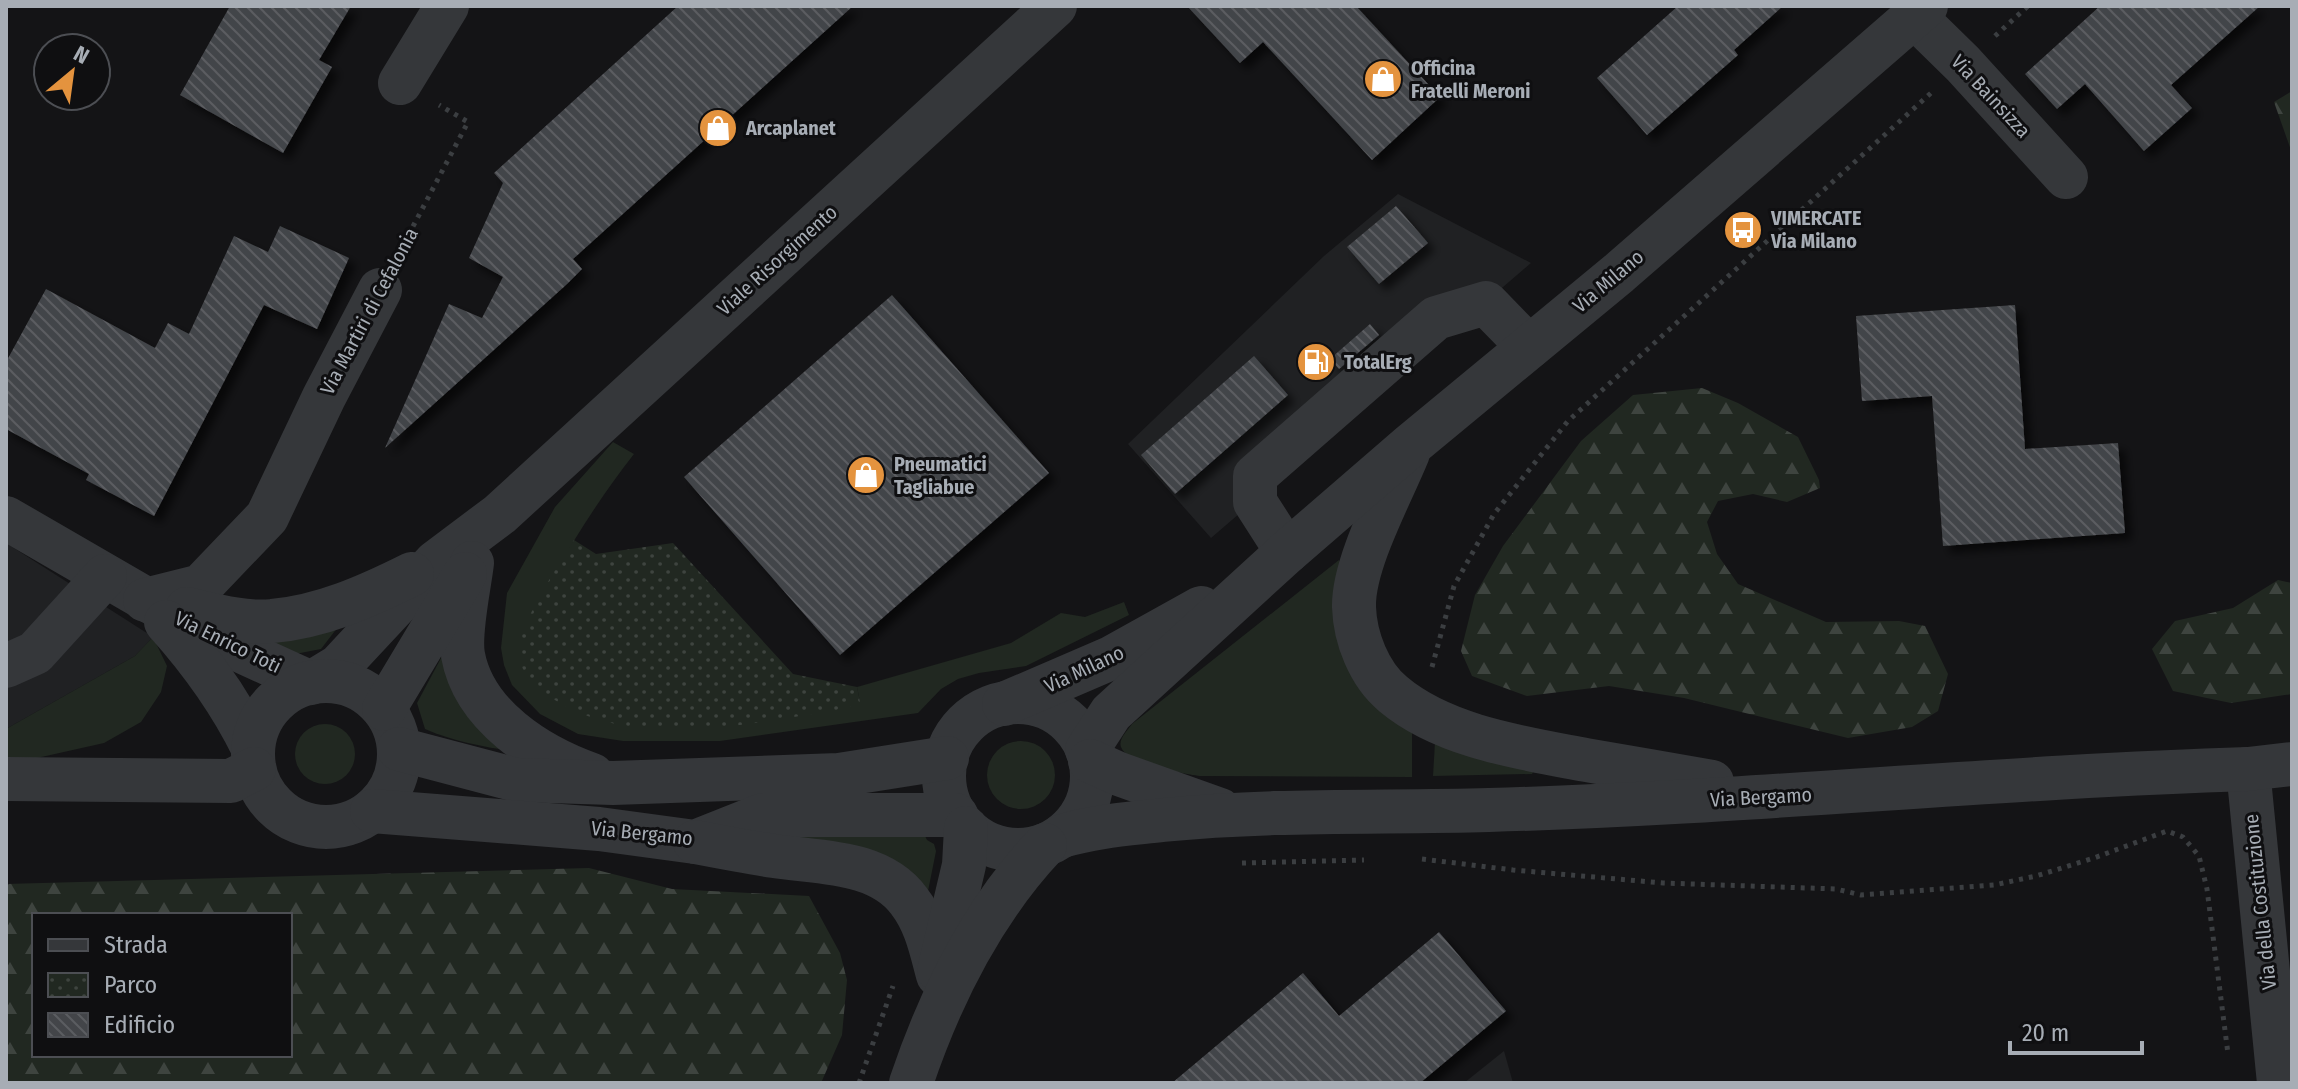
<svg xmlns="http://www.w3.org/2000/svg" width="2298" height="1089" font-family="'Fira Sans Condensed',sans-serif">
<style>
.built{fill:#202123}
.grass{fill:#212821}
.forest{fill:url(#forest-firs);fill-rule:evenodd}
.park{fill:url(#park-dots)}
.building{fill:url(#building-back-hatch);filter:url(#shadow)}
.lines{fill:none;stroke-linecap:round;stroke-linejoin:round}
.path{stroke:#3b3e41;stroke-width:5;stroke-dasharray:4 6;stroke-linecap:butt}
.minor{stroke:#35373a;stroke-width:44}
.labels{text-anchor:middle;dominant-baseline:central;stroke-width:6;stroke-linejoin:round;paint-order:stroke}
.poi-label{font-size:20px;font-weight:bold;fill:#a7adb5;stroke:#0f0f11;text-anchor:start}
.street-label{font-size:20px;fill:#a7adb5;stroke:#0f0f11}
</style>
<defs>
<pattern id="forest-firs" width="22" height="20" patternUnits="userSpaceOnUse" patternTransform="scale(2)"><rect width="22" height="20" fill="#212821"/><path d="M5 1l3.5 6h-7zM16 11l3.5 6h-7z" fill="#3e443f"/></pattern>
<pattern id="park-dots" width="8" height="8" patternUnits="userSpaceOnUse" patternTransform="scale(2)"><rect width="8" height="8" fill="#212821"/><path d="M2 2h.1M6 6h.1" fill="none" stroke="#3e443f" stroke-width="1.8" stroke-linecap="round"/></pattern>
<pattern id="building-back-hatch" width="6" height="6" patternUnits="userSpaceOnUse" patternTransform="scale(2)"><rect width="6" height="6" fill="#434549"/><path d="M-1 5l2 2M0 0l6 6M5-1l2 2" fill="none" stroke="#5b5d61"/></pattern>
<filter id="shadow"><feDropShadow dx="7" dy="7" stdDeviation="4" flood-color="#0009"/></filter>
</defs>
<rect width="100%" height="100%" fill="#141416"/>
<g class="built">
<path d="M1398,194L1531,263L1211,538L1128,444L1324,256Z"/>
<path d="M6,543L153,637L135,656L6,729Z"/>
<path d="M1504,1051L1513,1083H1464Z"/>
</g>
<g class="grass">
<path d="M613,442L634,454C590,510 555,570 523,633L860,702L857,687L1011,643L1061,613L1085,617L1124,602L1129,615L1026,666L979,673L958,679L941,689L918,713L720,741H623L578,734L540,714L512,685L504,665L501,648L507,593L555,507Z"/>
<path d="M1339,560L1412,729V777L1200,776C1184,774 1127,764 1121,747C1118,739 1128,730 1132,724Z"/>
<path d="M351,610L321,649L285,656L237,626Z"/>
<path d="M153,637L167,666L161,692L141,722L104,743L37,758H6V729L135,656Z"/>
<path d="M448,645L525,753C491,748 457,743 425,729L417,703Z"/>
<circle cx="325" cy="754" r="30"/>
<circle cx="1021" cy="775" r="34"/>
<path d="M1435,742L1534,770L1532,774L1433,776Z"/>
<path d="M795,829L924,834L927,840L934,844L936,851L926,901L794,838Z"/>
</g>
<g class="forest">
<path d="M2292,91V153L2274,102Z"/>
<path d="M1702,388L1738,403L1798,437L1819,480L1820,488L1787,502L1753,494L1718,501L1707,522L1717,554L1738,584L1826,622L1899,621L1925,626L1948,674L1938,711L1912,727L1848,738L1684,698L1609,686L1527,696L1472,676L1461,651L1475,595L1503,546L1581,441L1633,395Z"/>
<path d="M2278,580L2292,583V694L2231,703L2173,691L2152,649L2175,621L2233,608Z"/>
<path d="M589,868L672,889L809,896L840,953L847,980L842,1035L821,1083H6V884ZM34,915H290V1055H34Z"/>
</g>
<path class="park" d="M574,540L596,554L673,543L793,674L857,687L860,702L847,708C756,723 624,754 545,693C533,683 520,671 518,654C516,630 560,562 574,540Z"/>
<g class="building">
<path d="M230,6H351L319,60L332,67L283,153L180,95Z"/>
<path d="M678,6H853L573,259L582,269L567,284L385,448L449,304L482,318L503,277L469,258L503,183L494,173Z"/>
<path d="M1187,6H1356L1440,97L1372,160L1263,42L1240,63Z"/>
<path d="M1678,6H1783L1734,50L1738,55L1647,135L1597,78Z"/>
<path d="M2100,6H2260L2171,85L2192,108L2144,151L2085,84L2057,109L2025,74Z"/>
<path d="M1396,206L1428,243L1379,284L1347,247Z"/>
<path d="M280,226L349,258L317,329L264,305L154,516L86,480L89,474L6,429V362L46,289L155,348L168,323L189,334L234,236L268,252Z"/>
<path d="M892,295L1049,473L840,655L684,477Z"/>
<path d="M2015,305L2025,449L2118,443L2125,533L1943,546L1932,396L1862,401L1856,316Z"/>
<path d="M1370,324L1379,335L1339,369L1330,359Z"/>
<path d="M1254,356L1288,395L1175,494L1141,455Z"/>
<path d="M1439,932L1506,1011L1420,1083H1172L1303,973L1339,1016Z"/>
</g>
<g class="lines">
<g class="path">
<path d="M1995,36L2028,6"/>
<path d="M399,253L468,122L439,105"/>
<path d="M1432,667L1454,586L1494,514L1568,421L1931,93"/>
<path d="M1422,859L1513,870L1663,883L1836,889L1861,895L1994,885L2036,876L2094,858L2167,831L2183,837L2199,856L2207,889L2228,1054"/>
<path d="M1242,863L1364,860"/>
<path d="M859,1083L893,986"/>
</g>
<g class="minor">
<path d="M1914,16L1963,64L2066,177"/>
<path d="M400,83L447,6"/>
<path d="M1408,453C1391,495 1353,563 1354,607C1355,638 1369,674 1393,694C1444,737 1523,748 1586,760C1628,767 1670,775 1712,782"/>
<path d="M6,518L215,639L311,683L339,666L436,562L500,514L1055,6"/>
<path d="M1287,552L1255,502V476L1436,318L1486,303L1529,347"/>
<path d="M472,563C469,588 459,632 463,655C474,716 538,756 592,775"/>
<path d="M145,600L201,586L267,517L324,397L380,290"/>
<path d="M187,609C213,615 245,624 272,621C321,617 368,596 412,574"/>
<path d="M166,622C201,661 230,701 253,748"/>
<path d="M6,666L35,653L105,576"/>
<circle cx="326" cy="754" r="73"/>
<circle cx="1018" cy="776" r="74"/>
<path d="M1004,704L1111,658L1201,608"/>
<path d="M384,709L465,574"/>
<path d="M399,749L517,780L613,783L839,775L947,758"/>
<path d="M1087,750L1111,713L1287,552L1412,444L1619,273L1926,6"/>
<path d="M1090,761L1119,774L1220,810"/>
<path d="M2248,769L2279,1083"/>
<path d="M6,779L231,781L254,769"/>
<path d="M372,811L599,829L695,842L763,815H956"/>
<path d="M1062,836C1095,826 1129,824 1163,820C1272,809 1380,813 1489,810C1742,803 1994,777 2248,769L2292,764"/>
<path d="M695,842C721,847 747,852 774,856C819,863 879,860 909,901C926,923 931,949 938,975"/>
<path d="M939,971L964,865L966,828"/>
<path d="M911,1083C940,997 982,912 1045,845"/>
</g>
</g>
<defs>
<g id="shop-disc" transform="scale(2)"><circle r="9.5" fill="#e4933e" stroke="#0f0f11"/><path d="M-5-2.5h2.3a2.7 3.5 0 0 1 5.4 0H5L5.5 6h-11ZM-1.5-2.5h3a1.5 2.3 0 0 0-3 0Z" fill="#fff"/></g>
<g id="bus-disc" transform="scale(2)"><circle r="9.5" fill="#e4933e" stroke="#0f0f11"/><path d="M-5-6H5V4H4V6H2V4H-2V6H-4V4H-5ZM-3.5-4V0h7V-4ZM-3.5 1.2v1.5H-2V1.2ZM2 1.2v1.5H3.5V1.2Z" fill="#fff"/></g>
<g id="fuel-disc" transform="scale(2)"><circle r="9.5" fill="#e4933e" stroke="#0f0f11"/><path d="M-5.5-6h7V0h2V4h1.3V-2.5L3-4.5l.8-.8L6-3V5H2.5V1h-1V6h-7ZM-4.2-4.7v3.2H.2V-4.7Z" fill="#fff"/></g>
</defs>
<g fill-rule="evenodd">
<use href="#shop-disc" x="1383" y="79"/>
<use href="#shop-disc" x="718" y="128"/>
<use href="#bus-disc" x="1743" y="230"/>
<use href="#fuel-disc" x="1316" y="362"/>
<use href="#shop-disc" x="866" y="475"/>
</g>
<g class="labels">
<g class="poi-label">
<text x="1411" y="68">Officina<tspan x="1411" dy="23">Fratelli Meroni</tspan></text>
<text x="746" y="128">Arcaplanet</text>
<text x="1771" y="218">VIMERCATE<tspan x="1771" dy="23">Via Milano</tspan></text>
<text x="1344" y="362">TotalErg</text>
<text x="894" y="464">Pneumatici<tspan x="894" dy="23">Tagliabue</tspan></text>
</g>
<g class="street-label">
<text transform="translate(1991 96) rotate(47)">Via Bainsizza</text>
<text transform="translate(777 260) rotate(-42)">Viale Risorgimento</text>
<text transform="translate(1608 281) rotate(-40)">Via Milano</text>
<text transform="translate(369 311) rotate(-62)">Via Martiri di Cefalonia</text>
<text transform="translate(228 642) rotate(26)">Via Enrico Toti</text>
<text transform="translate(1084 669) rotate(-25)">Via Milano</text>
<text transform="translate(1761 797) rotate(-3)">Via Bergamo</text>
<text transform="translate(642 833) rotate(6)">Via Bergamo</text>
<text transform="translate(2260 902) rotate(-96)">Via della Costituzione</text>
</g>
</g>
<rect width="2298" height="1089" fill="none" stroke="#a7adb5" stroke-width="16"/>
<rect x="32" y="913" width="260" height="144" fill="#0f0f11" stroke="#4c4e53" stroke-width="2"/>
<rect x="48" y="939" width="40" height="12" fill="#35373a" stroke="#4c4e53" stroke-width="2"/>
<text x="104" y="953" font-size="24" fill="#a7adb5">Strada</text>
<rect x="48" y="973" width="40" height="24" fill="url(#park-dots)" stroke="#4c4e53" stroke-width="2"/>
<text x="104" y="993" font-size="24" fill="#a7adb5">Parco</text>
<rect x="48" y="1013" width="40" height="24" fill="url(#building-back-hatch)" stroke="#4c4e53" stroke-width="2"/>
<text x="104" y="1033" font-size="24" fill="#a7adb5">Edificio</text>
<g transform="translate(72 72) rotate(29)"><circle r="38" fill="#0f0f11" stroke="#4c4e53" stroke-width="2"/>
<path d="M0-6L14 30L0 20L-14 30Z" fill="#e4933e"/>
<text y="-12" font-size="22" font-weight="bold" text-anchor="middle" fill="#a7adb5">N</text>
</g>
<path d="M2010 1041v12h132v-12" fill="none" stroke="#a7adb5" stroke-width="4"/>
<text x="2022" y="1041" font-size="24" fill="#a7adb5" stroke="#0f0f11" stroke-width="6" paint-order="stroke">20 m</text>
</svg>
